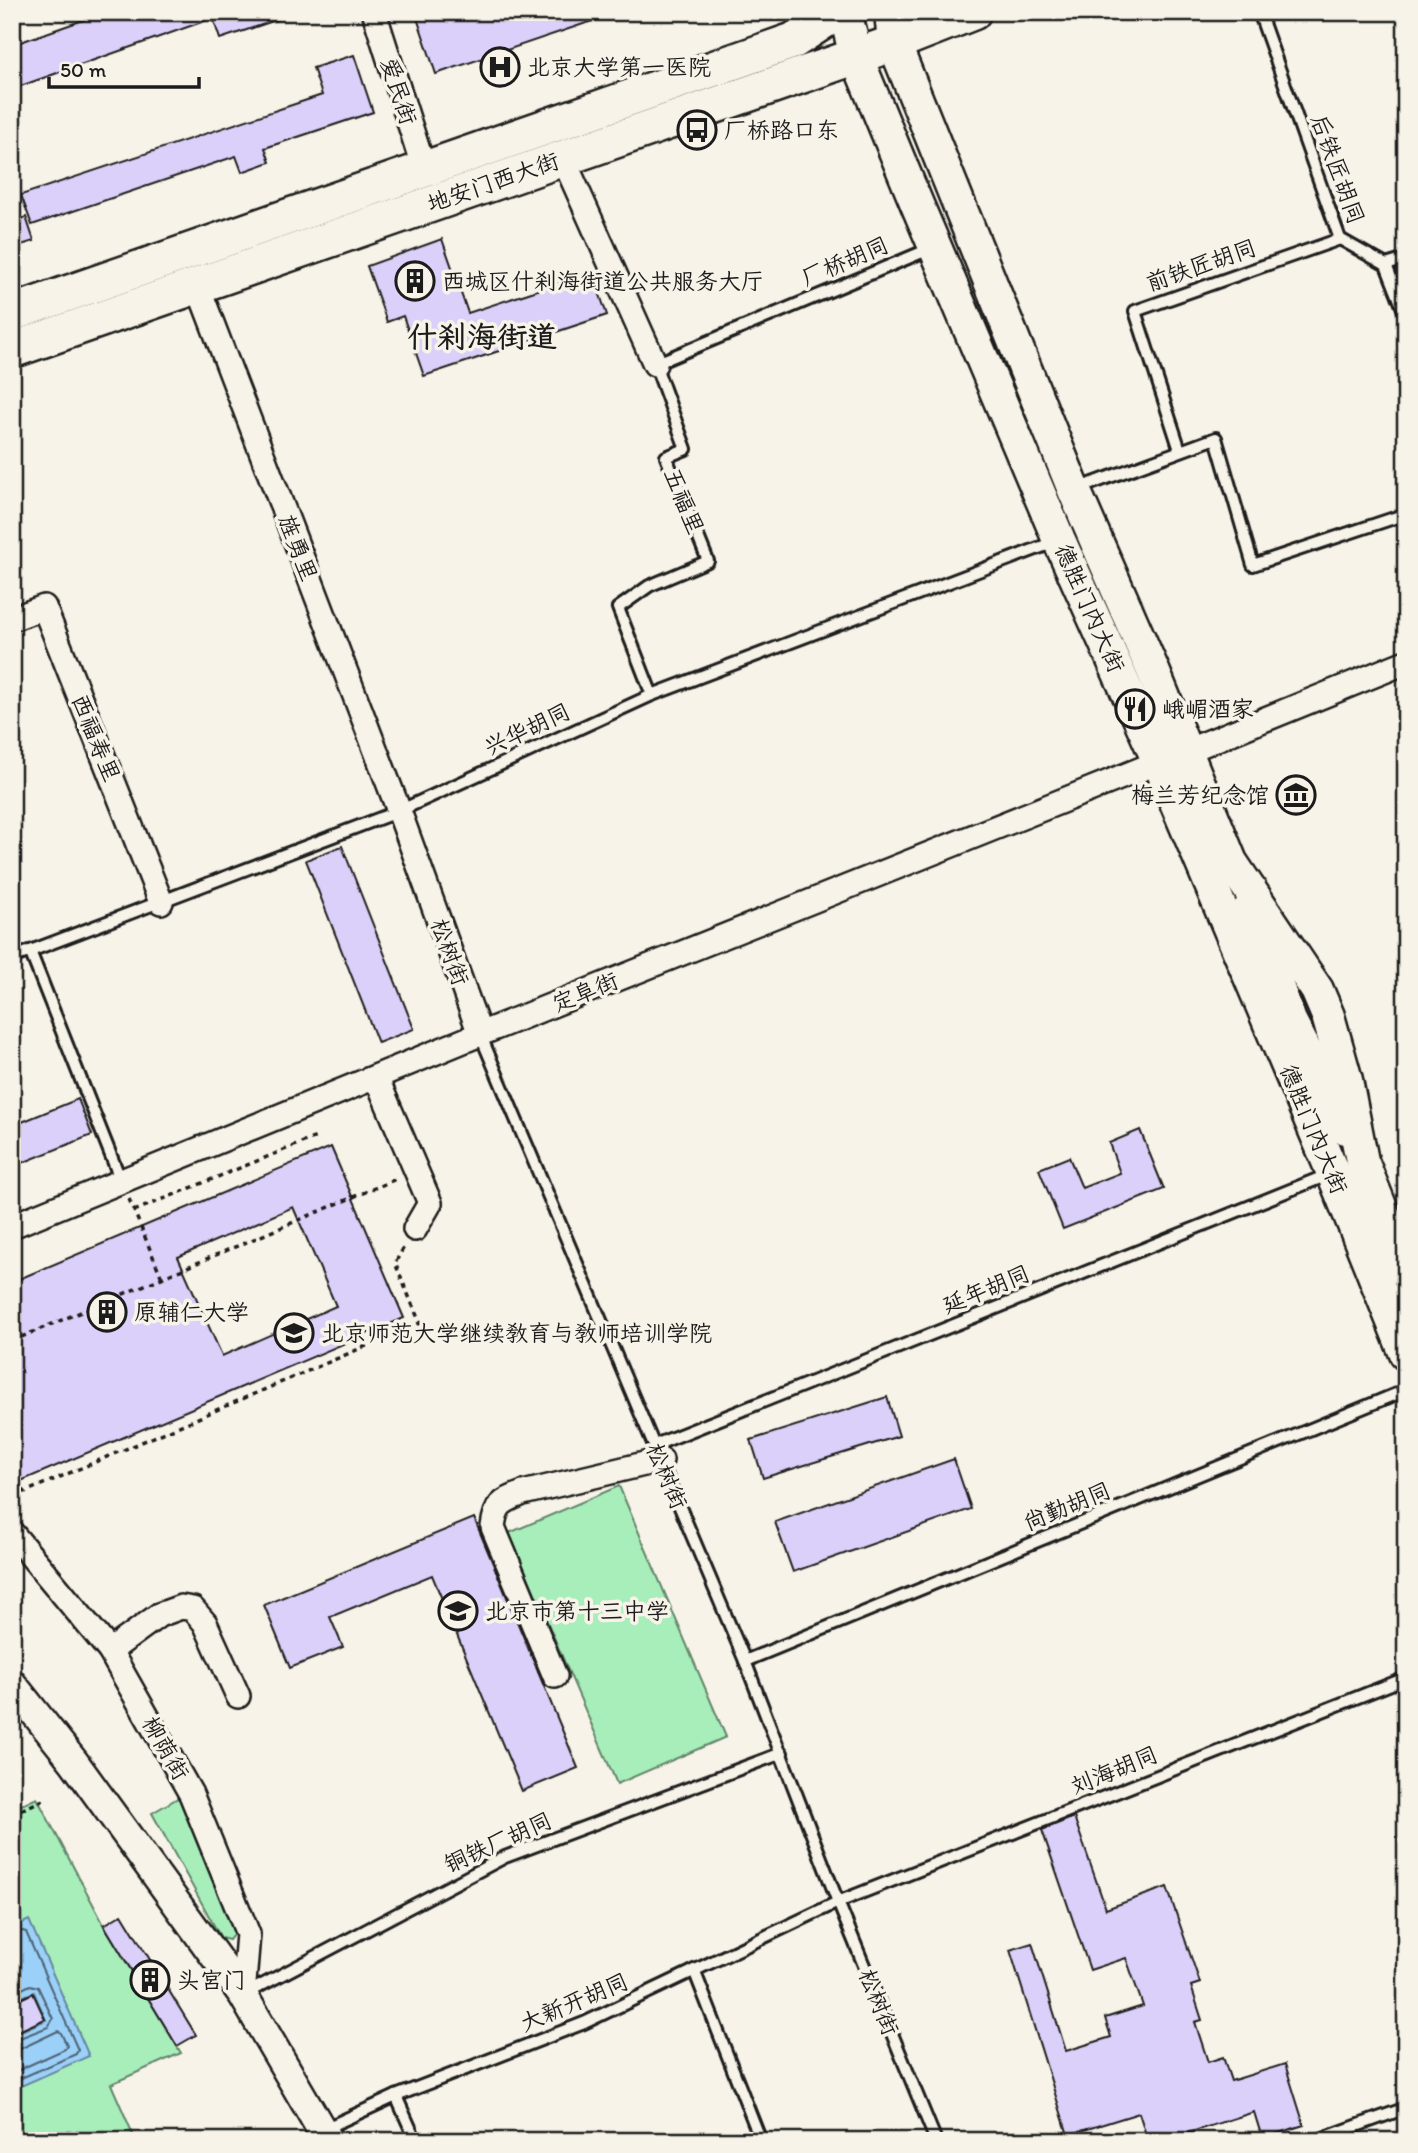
<svg xmlns="http://www.w3.org/2000/svg" width="1418" height="2153" font-family="Itim,'LXGW WenKai TC',sans-serif">
<style>
.green{fill:#a8eeba;stroke:#62856b;stroke-width:2}
.water{fill:#9bd0f9;stroke:#6888a1;stroke-width:2}
.lines{fill:none;stroke-linecap:round;stroke-linejoin:round}
.shore{stroke:#4f6474;stroke-width:2}
.building{fill:#dbd0f9;stroke:#1c1c1c;stroke-width:2;fill-rule:evenodd}
.service-casing{stroke:#1c1c1c;stroke-width:16}
.minor-casing{stroke:#1c1c1c;stroke-width:28}
.tertiary-casing{stroke:#1c1c1c;stroke-width:33}
.secondary-casing{stroke:#1c1c1c;stroke-width:37}
.primary-casing{stroke:#1c1c1c;stroke-width:40}
.path{stroke:#1c1c1c;stroke-width:3.5;stroke-dasharray:5 5;stroke-linecap:butt}
.service{stroke:#f7f3e8;stroke-width:10}
.minor{stroke:#f7f3e8;stroke-width:23}
.tertiary{stroke:#f7f3e8;stroke-width:28}
.secondary{stroke:#f7f3e8;stroke-width:32}
.primary{stroke:#f7f3e8;stroke-width:35}
.labels{text-anchor:middle;dominant-baseline:central;stroke-width:7;stroke-linejoin:round;paint-order:stroke}
.poi-label{font-size:23px;fill:#1c1c1c;stroke:#f7f3e8;text-anchor:start}
.street-label{font-size:23px;fill:#1c1c1c;stroke:#f7f3e8}
.district-label{font-size:30px;font-weight:bold;fill:#1c1c1c;stroke:#f7f3e8}
</style>
<rect width="100%" height="100%" fill="#f7f3e8"/>
<filter id="ink" filterUnits="userSpaceOnUse"><feTurbulence type="fractalNoise" baseFrequency=".0143" numOctaves="2"/><feDisplacementMap in="SourceGraphic" scale="14" xChannelSelector="R" yChannelSelector="G"/><feConvolveMatrix kernelMatrix="1 2 1 2 8 2 1 2 1" color-interpolation-filters="sRGB"/></filter>
<g filter="url(#ink)">
<g class="green">
<path d="M619,1486L726,1737L617,1784L509,1533Z"/>
<path d="M183,1795L236,1931L229,1940L221,1938L152,1813Z"/>
<path d="M37,1798L104,1925L181,2053L111,2084L135,2139L130,2141H12V1809Z"/>
</g>
<path class="water" d="M29,1920L89,2056L12,2090V2035L46,2020L34,1992L12,2001V1928Z"/>
<g class="lines">
<g class="shore">
<path d="M12,1933L23,1931L26,1932L78,2050L76,2054L12,2082"/>
<path d="M12,1994L30,1985L38,1987L53,2019L48,2027L12,2041"/>
<path d="M12,2050L20,2049L58,2031L61,2033L67,2046L65,2049L12,2073"/>
</g>
</g>
<g class="building">
<path d="M106,12H291V15L220,39L213,18L12,89V45Z"/>
<path d="M415,12H610V15L436,74Z"/>
<path d="M354,55L373,112L265,148L270,162L242,172L236,156L32,225L21,195L322,95L313,68Z"/>
<path d="M26,217L34,241L12,248V222Z"/>
<path d="M442,239L468,313L592,272L607,315L424,376L403,316L387,322L367,266Z"/>
<path d="M342,846L414,1029L378,1043L306,860Z"/>
<path d="M78,1099L92,1135L12,1167V1126Z"/>
<path d="M1140,1130L1164,1189L1063,1229L1039,1169L1069,1157L1082,1188L1120,1173L1109,1143Z"/>
<path d="M331,1147L404,1318L21,1481L12,1460V1282ZM293,1207L336,1306L222,1356L178,1257Z"/>
<path d="M887,1397L899,1436L763,1478L751,1440Z"/>
<path d="M954,1459L971,1509L793,1572L775,1522Z"/>
<path d="M474,1518L578,1768L522,1791L432,1575L330,1617L343,1647L290,1668L264,1605Z"/>
<path d="M1074,1817L1106,1909L1167,1887L1200,1983L1191,1986L1202,2020L1195,2022L1208,2062L1223,2057L1231,2081L1285,2064L1304,2125L1262,2138L1254,2112L1163,2141H1148L1139,2113L1068,2135L1010,1950L1032,1943L1066,2051L1111,2037L1105,2018L1143,2006L1126,1958L1090,1970L1042,1830Z"/>
<path d="M122,1914L196,2035L177,2046L104,1925Z"/>
<path d="M33,1993L45,2019L12,2034V2003Z"/>
</g>
<g class="lines">
<g class="service-casing">
<g id="service">
<path d="M1259,12L1340,239L1386,265L1406,316"/>
<path d="M1386,265L1406,259"/>
<path d="M1180,450L1135,311L1340,239"/>
<path d="M1077,489L1216,438L1253,565L1406,514"/>
<path d="M652,695L618,608L649,586L708,561L666,457L686,449L655,364L932,248"/>
<path d="M30,951L121,1181"/>
<path d="M12,958L399,811L652,695L1057,541"/>
<path d="M480,1034L745,1661L838,1902L936,2141"/>
<path d="M655,1445L1330,1174"/>
<path d="M745,1661L1406,1390"/>
<path d="M694,1970L761,2141"/>
<path d="M243,1995L505,1857L782,1753"/>
<path d="M396,2096L416,2141"/>
<path d="M324,2129L396,2096L584,2023L838,1902L1406,1678"/>
<path d="M1315,2141L1406,2108"/>
</g>
</g>
<g class="minor-casing">
<g id="minor">
<path d="M374,12L424,169"/>
<path d="M563,158L655,364"/>
<path d="M197,284L399,811L480,1034"/>
<path d="M12,619L44,607L161,902"/>
<path d="M1187,751L1406,662"/>
<path d="M376,1077L430,1203L415,1229"/>
<path d="M12,1226L480,1034L1159,762"/>
<path d="M12,1533L110,1651L191,1794L248,1934L243,1995"/>
<path d="M110,1651L159,1615L181,1607L193,1609L205,1623L238,1696"/>
<path d="M555,1676L493,1527C496,1503 502,1502 523,1493L661,1460"/>
</g>
</g>
<g class="tertiary-casing">
<path id="tertiary" d="M12,1684L74,1762L243,1995L328,2141"/>
</g>
<g class="secondary-casing">
<g id="secondary">
<path d="M845,12L856,56L916,202L1059,540L1159,762L1333,1173L1406,1354"/>
<path d="M891,12L894,43L1074,490L1154,673L1231,862L1317,990L1328,1016L1346,1080L1362,1161L1406,1271"/>
<path d="M1249,910L1290,1021L1345,1128"/>
</g>
</g>
<g class="primary-casing">
<g id="primary">
<path d="M12,313L793,41L837,12"/>
<path d="M12,350L894,43L973,12"/>
</g>
</g>
<g class="path">
<path d="M129,1199L162,1278"/>
<path d="M134,1211L316,1137"/>
<path d="M12,1341L396,1179"/>
<path d="M12,1473L18,1485L25,1492L420,1323L395,1263L404,1247"/>
<path d="M12,1814L43,1800"/>
</g>
<use href="#service" class="service"/>
<use href="#minor" class="minor"/>
<use href="#tertiary" class="tertiary"/>
<use href="#secondary" class="secondary"/>
<use href="#primary" class="primary"/>
</g>
</g>
<defs>
<g id="hospital-ring" transform="scale(2.0125)"><circle r="9.5" fill="#f7f3e8" stroke="#1c1c1c" stroke-width="1.5"/><path d="M-5-5h3v3.5h4V-5h3V5h-3V1.5h-4V5h-3Z" fill="#1c1c1c"/></g>
<g id="bus-ring" transform="scale(2.0125)"><circle r="9.5" fill="#f7f3e8" stroke="#1c1c1c" stroke-width="1.5"/><path d="M-5-6H5V4H4V6H2V4H-2V6H-4V4H-5ZM-3.5-4V0h7V-4ZM-3.5 1.2v1.5H-2V1.2ZM2 1.2v1.5H3.5V1.2Z" fill="#1c1c1c"/></g>
<g id="building-ring" transform="scale(2.0125)"><circle r="9.5" fill="#f7f3e8" stroke="#1c1c1c" stroke-width="1.5"/><path d="M-4-6H4V6H1V3H-1V6H-4ZM-2.5-4.3h1.7v1.8h-1.7ZM.8-4.3h1.7v1.8H.8ZM-2.5-1h1.7V.8h-1.7ZM.8-1h1.7V.8H.8Z" fill="#1c1c1c"/></g>
<g id="restaurant-ring" transform="scale(2.0125)"><circle r="9.5" fill="#f7f3e8" stroke="#1c1c1c" stroke-width="1.5"/><path d="M-5-6h1v4h1v-4h1v4h1v-4h1v5L-1.5 .5V6h-2V.5L-5-1ZM5-6V6H3V1.5H1.5Q1.5-4 5-6Z" fill="#1c1c1c"/></g>
<g id="museum-ring" transform="scale(2.0125)"><circle r="9.5" fill="#f7f3e8" stroke="#1c1c1c" stroke-width="1.5"/><path d="M0-6L6-3V-2H-6V-3ZM-5-1h2V3h-2ZM-1-1h2V3h-2ZM3-1h2V3H3ZM-6 4H6V6H-6Z" fill="#1c1c1c"/></g>
<g id="university-ring" transform="scale(2.0125)"><circle r="9.5" fill="#f7f3e8" stroke="#1c1c1c" stroke-width="1.5"/><path d="M0-5L7-2L0 1L-7-2ZM-4 1L0 2.5L4 1V4Q0 6-4 4Z" fill="#1c1c1c"/></g>
<g id="school-ring" transform="scale(2.0125)"><circle r="9.5" fill="#f7f3e8" stroke="#1c1c1c" stroke-width="1.5"/><path d="M0-5L7-2L0 1L-7-2ZM-4 1L0 2.5L4 1V4Q0 6-4 4Z" fill="#1c1c1c"/></g>
</defs>
<g fill-rule="evenodd">
<use href="#hospital-ring" x="500" y="67"/>
<use href="#bus-ring" x="697" y="130"/>
<use href="#building-ring" x="415" y="281"/>
<use href="#restaurant-ring" x="1135" y="709"/>
<use href="#museum-ring" x="1296" y="795"/>
<use href="#building-ring" x="107" y="1312"/>
<use href="#university-ring" x="294" y="1333"/>
<use href="#school-ring" x="458" y="1611"/>
<use href="#building-ring" x="150" y="1980"/>
</g>
<g class="labels">
<g class="poi-label">
<text x="527" y="67">北京大学第一医院</text>
<text x="724" y="130">厂桥路口东</text>
<text x="442" y="281">西城区什刹海街道公共服务大厅</text>
<text x="1162" y="709">峨嵋酒家</text>
<text x="1269" y="795" text-anchor="end">梅兰芳纪念馆</text>
<text x="134" y="1312">原辅仁大学</text>
<text x="321" y="1333">北京师范大学继续教育与教师培训学院</text>
<text x="485" y="1611">北京市第十三中学</text>
<text x="177" y="1980">头宫门</text>
</g>
<g class="street-label">
<text transform="translate(399 91) rotate(72)">爱民街</text>
<text transform="translate(1338 169) rotate(70)">后铁匠胡同</text>
<text transform="translate(493 182) rotate(-19)">地安门西大街</text>
<text transform="translate(845 261) rotate(-23)">厂桥胡同</text>
<text transform="translate(1201 265) rotate(-19)">前铁匠胡同</text>
<text transform="translate(684 501) rotate(68)">五福里</text>
<text transform="translate(298 548) rotate(69)">旌勇里</text>
<text transform="translate(1090 608) rotate(66)">德胜门内大街</text>
<text transform="translate(527 729) rotate(-25)">兴华胡同</text>
<text transform="translate(96 738) rotate(68)">西福寿里</text>
<text transform="translate(450 952) rotate(70)">松树街</text>
<text transform="translate(585 992) rotate(-22)">定阜街</text>
<text transform="translate(1314 1129) rotate(67)">德胜门内大街</text>
<text transform="translate(986 1289) rotate(-22)">延年胡同</text>
<text transform="translate(667 1476) rotate(67)">松树街</text>
<text transform="translate(1067 1506) rotate(-22)">尚勤胡同</text>
<text transform="translate(166 1748) rotate(60)">柳荫街</text>
<text transform="translate(1114 1770) rotate(-22)">刘海胡同</text>
<text transform="translate(498 1842) rotate(-24)">铜铁厂胡同</text>
<text transform="translate(574 2002) rotate(-23)">大新开胡同</text>
<text transform="translate(879 2002) rotate(68)">松树街</text>
</g>
<g class="district-label">
<text x="482" y="336">什刹海街道</text>
</g>
</g>
<rect width="1418" height="2153" fill="none" stroke="#f7f3e8" stroke-width="42"/>
<rect x="21" y="21" width="1376" height="2111" fill="none" stroke="#1c1c1c" stroke-width="2.5" filter="url(#ink)"/>
<path d="M49 77v10h150v-10" fill="none" stroke="#1c1c1c" stroke-width="3.5"/>
<text x="60" y="77" font-size="21" fill="#1c1c1c" stroke="#f7f3e8" stroke-width="5" paint-order="stroke">50 m</text>
</svg>
